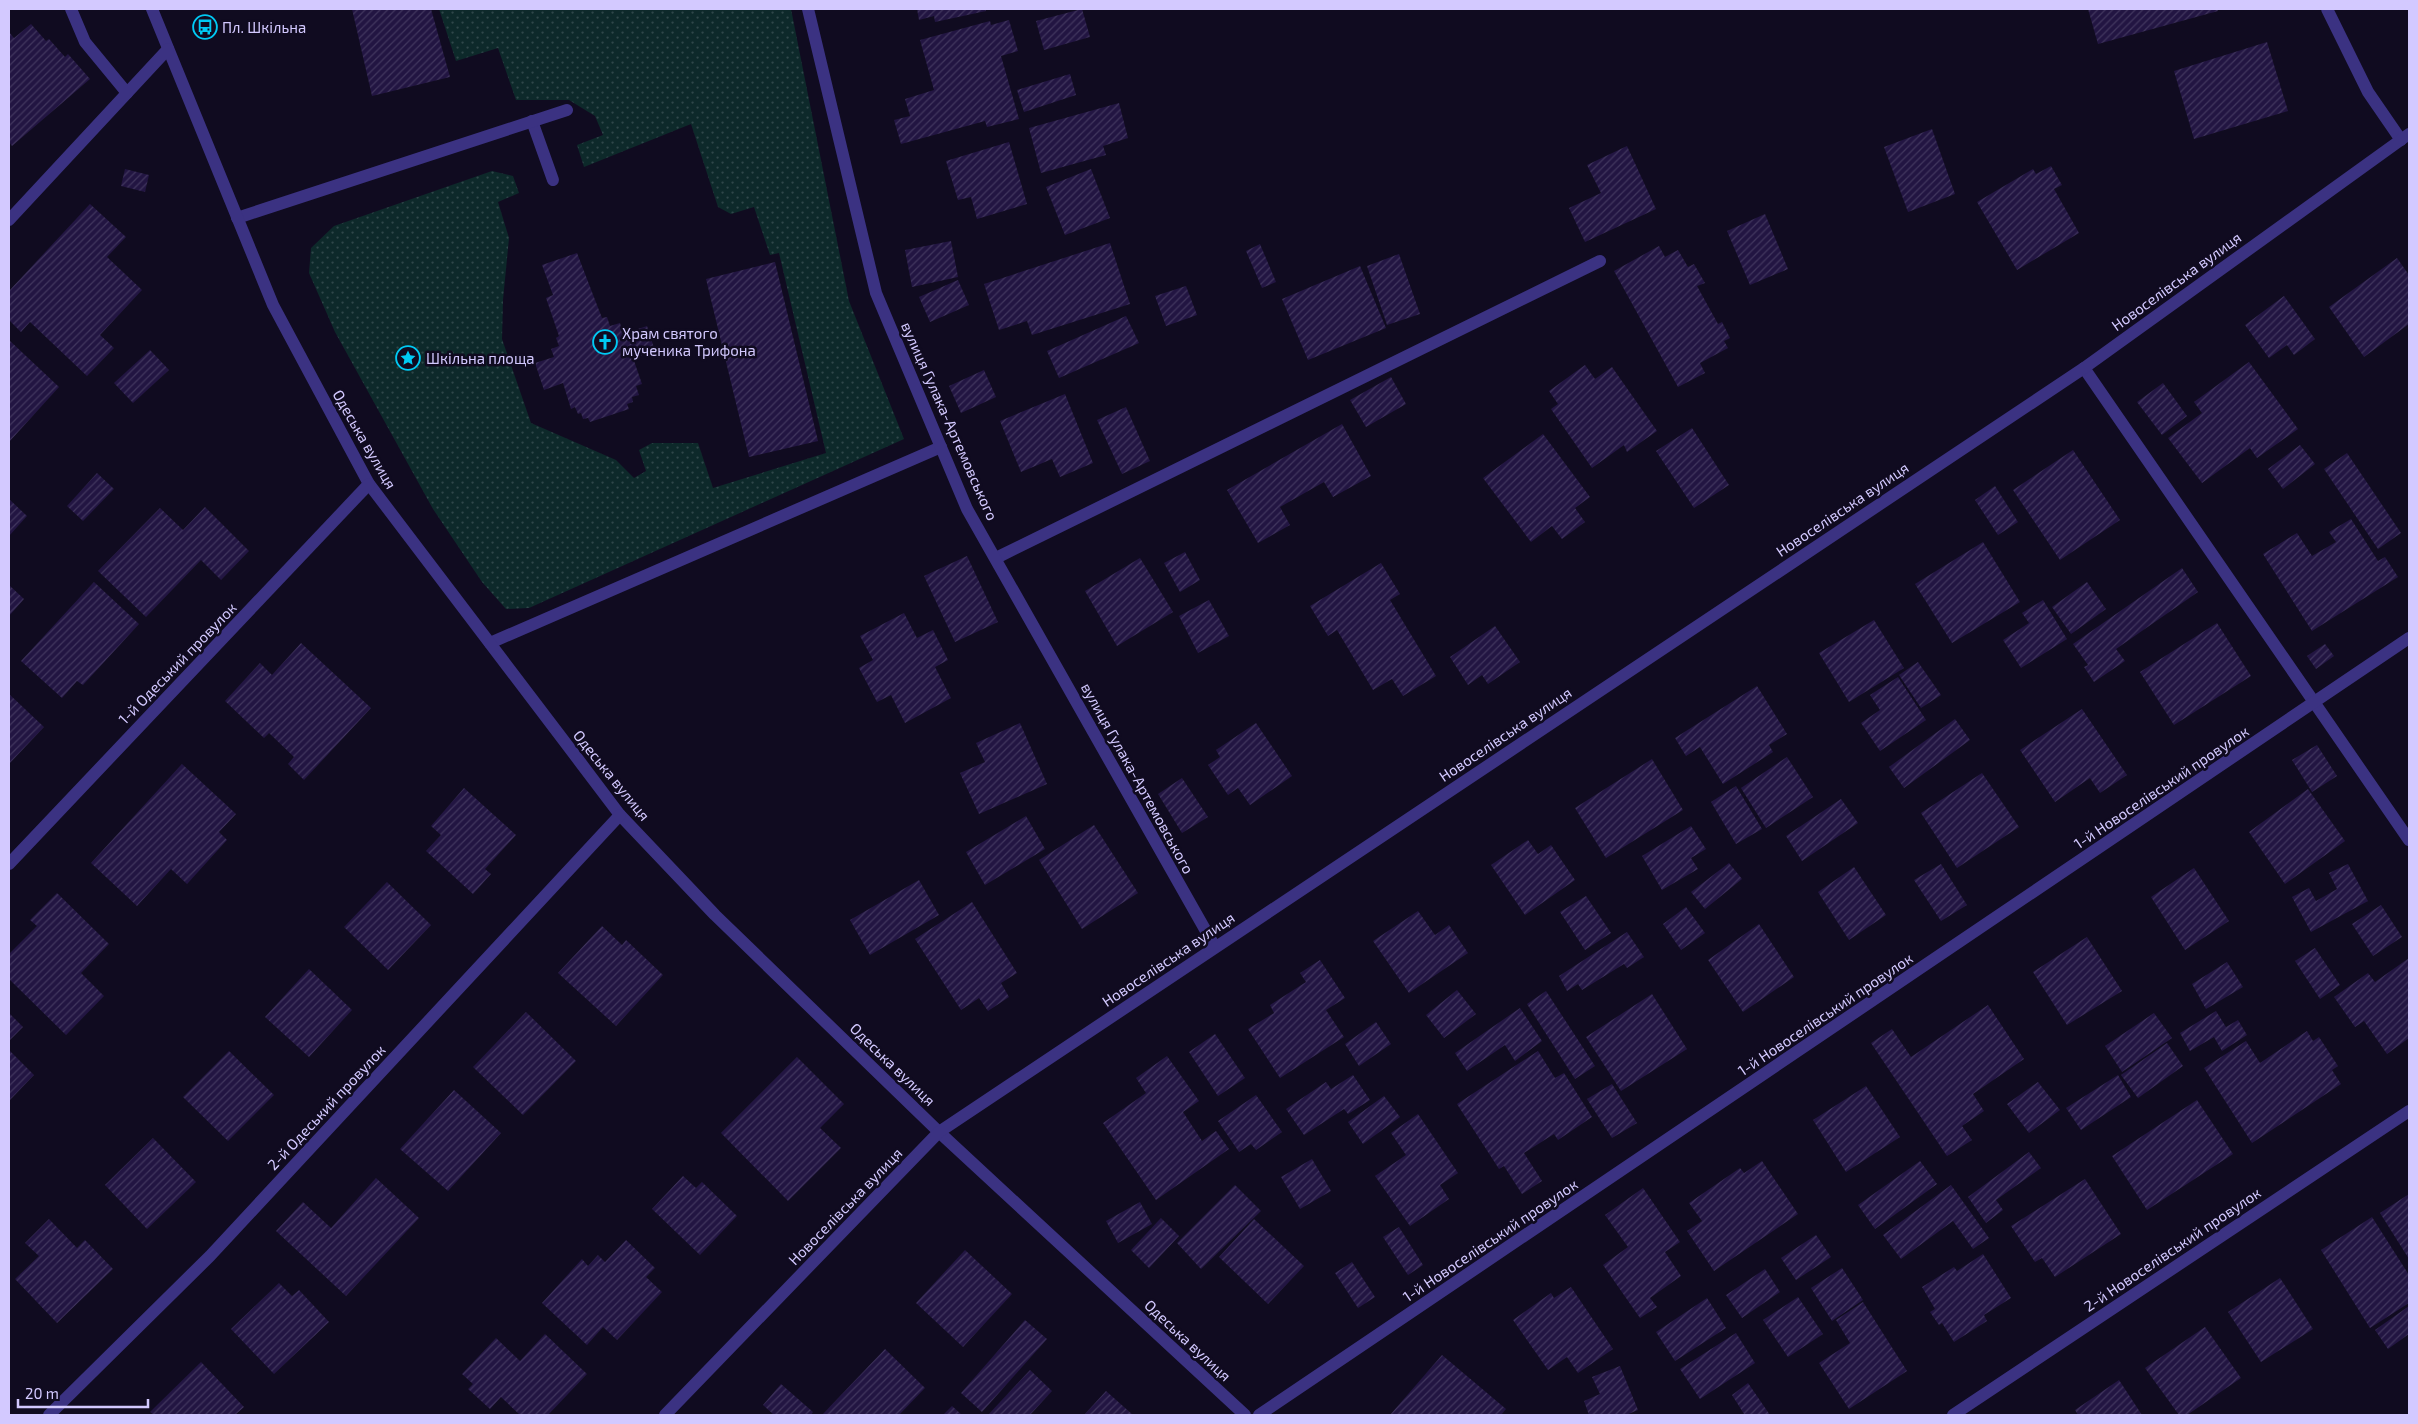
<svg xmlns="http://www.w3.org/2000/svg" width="2418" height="1424" font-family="'Exo 2',sans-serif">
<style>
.grass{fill:url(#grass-dots)}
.building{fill:url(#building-hatch)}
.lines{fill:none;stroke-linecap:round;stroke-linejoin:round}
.service{stroke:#3b3282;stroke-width:12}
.minor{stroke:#3b3282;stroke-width:12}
.labels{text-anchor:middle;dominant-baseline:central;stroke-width:5;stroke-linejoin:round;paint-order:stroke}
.poi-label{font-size:15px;fill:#d3c9ff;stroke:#100b20;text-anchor:start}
.street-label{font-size:15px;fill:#d3c9ff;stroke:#100b20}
</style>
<defs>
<pattern id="grass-dots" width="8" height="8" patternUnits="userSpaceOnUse" patternTransform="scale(1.25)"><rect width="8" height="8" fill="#0d292a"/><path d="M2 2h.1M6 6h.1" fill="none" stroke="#2f474a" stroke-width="1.8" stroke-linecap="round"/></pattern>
<pattern id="building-hatch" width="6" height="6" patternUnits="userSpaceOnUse" patternTransform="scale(1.25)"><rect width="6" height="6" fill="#221542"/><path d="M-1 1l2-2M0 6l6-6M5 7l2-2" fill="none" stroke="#41365e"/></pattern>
</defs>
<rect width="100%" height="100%" fill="#100b20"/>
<path class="grass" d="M439,9H791L849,301L904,439L529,608L506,609L482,582L433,509L335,332L309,273L311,248L334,226L492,171L513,176L519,193L498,202L509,238L503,300L502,339L531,423L616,460L634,478L646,471L639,450L652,443H698L713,488L826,453L779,253L770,255L754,207L731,214L718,207L691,124L584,167L577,145L603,135L595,116L569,100H516L498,48L456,61Z"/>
<g class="building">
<path d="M352,9H431L450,77L372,96Z"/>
<path d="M917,9H986V11L935,22L934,16L919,20Z"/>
<path d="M1082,9L1090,37L1044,50L1036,21Z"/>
<path d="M2088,9H2217L2218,11L2098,44Z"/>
<path d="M1009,20L1018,51L1001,56L1019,119L987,127L985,121L901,144L894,120L910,116L905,99L934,90L920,40L990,21L991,25Z"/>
<path d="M31,24L46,41L49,39L65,57L68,54L90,79L12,146L9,142V32L14,38Z"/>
<path d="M2267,42L2288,111L2194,139L2174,71Z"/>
<path d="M1070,74L1076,95L1024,112L1017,90Z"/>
<path d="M1119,103L1128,138L1103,146L1106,155L1041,173L1029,128Z"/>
<path d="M1932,129L1955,194L1908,212L1884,147Z"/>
<path d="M1009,142L1027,204L977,219L971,197L958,200L946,161Z"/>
<path d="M1627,146L1656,209L1585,242L1569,208L1601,193L1587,165Z"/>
<path d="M2051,166L2062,185L2054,189L2079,233L2017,270L1977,202L2033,169L2036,174Z"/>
<path d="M125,169L149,175L145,192L121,186Z"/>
<path d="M1091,169L1110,218L1065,235L1046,187Z"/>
<path d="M90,204L126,237L107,257L142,290L100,335L114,348L87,376L30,322L21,332L9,320V291Z"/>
<path d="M1765,214L1788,269L1750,285L1727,231Z"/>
<path d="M951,241L958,277L912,287L905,250Z"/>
<path d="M1110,243L1130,304L1032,335L1027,321L999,330L984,284Z"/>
<path d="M1260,244L1276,282L1262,288L1246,251Z"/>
<path d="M1659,246L1665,257L1678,250L1688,267L1694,264L1705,283L1697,286L1718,324L1722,322L1730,338L1724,341L1728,348L1700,363L1705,373L1678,387L1614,271Z"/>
<path d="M577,253L602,318L607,317L610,326L620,323L623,334L647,326L655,351L633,358L642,384L636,386L639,395L632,397L633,402L627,404L629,409L590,422L588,418L583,419L581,413L578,414L575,407L571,409L563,383L544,390L535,363L554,357L551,349L559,346L556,338L559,336L546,298L553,295L542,265Z"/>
<path d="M1399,254L1420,314L1387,325L1367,266Z"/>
<path d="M2397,258L2409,275V324L2364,357L2329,307Z"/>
<path d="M775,262L818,441L749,457L706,279Z"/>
<path d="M1360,266L1386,328L1308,360L1282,299Z"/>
<path d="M958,280L969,305L930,322L919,297Z"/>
<path d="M1186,286L1197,315L1166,326L1155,296Z"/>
<path d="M2284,296L2315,339L2294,355L2287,345L2269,358L2245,325Z"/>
<path d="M1126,316L1139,343L1059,378L1047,351Z"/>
<path d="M9,340L59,387L9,442Z"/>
<path d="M150,350L169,370L133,403L114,383Z"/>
<path d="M2249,362L2298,429L2257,458L2250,448L2202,483L2168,438L2202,413L2194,402Z"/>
<path d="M1585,365L1595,379L1612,367L1657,431L1627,452L1624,445L1592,468L1551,409L1558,404L1549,391Z"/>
<path d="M984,370L996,397L961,413L949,386Z"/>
<path d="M1391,377L1406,404L1366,427L1350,400Z"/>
<path d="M2163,383L2187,416L2162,435L2137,402Z"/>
<path d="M1065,394L1093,463L1060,477L1052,459L1021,472L1000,421Z"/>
<path d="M1126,407L1150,461L1122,474L1097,420Z"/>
<path d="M1342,424L1371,476L1333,497L1324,482L1280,507L1290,525L1258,543L1227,490Z"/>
<path d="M1692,428L1729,485L1694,508L1656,451Z"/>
<path d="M1543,434L1590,497L1575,508L1585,522L1562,539L1552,526L1531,542L1483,478Z"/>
<path d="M2300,445L2315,464L2283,489L2268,469Z"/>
<path d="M2073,450L2120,520L2060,560L2013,490Z"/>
<path d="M2347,453L2401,533L2378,549L2324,469Z"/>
<path d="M97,473L114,489L83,521L67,506Z"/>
<path d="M1995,486L2018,522L1998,535L1975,500Z"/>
<path d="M9,499L27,516L9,536Z"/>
<path d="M205,507L249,551L221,580L201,560L146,617L98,571L160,508L183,530Z"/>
<path d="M2351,519L2378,561L2385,557L2398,577L2312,631L2263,554L2297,533L2312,556L2336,542L2329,532Z"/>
<path d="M1983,542L2020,602L1952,643L1915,584Z"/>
<path d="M1185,552L1200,580L1180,592L1164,563Z"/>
<path d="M967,556L998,622L955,642L924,576Z"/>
<path d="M1140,558L1173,612L1117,646L1085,591Z"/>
<path d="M1381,563L1400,594L1390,600L1436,676L1403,696L1392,679L1373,690L1337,630L1328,636L1310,606Z"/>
<path d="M2182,568L2198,592L2116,649L2125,661L2094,682L2084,667L2088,665L2073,644Z"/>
<path d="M94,582L139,624L83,685L77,681L62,698L21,661Z"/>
<path d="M2087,582L2106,609L2071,634L2052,607Z"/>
<path d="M9,585L24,599L9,616Z"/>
<path d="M1209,600L1229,636L1198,653L1179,616Z"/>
<path d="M2043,600L2067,639L2021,668L2003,640L2029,623L2022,613Z"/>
<path d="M904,613L917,638L933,630L948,660L935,667L951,698L905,723L891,695L877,702L859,668L873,660L860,636Z"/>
<path d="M1874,620L1904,668L1849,702L1819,653Z"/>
<path d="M2217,623L2251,676L2174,725L2140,672Z"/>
<path d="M1495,626L1520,662L1488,684L1482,675L1468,685L1450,657Z"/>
<path d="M301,643L371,708L304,780L288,764L294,757L269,733L264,738L225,701L260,663L272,675Z"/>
<path d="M2325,644L2334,656L2316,669L2307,656Z"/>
<path d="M1918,662L1941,695L1921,708L1899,675Z"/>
<path d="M1898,677L1926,720L1880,751L1861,723L1880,710L1870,695Z"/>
<path d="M1757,686L1787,734L1769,745L1773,752L1723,784L1700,747L1686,756L1675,738Z"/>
<path d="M9,694L44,727L9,764Z"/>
<path d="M2082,709L2127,775L2100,793L2090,778L2055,802L2020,750Z"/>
<path d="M1955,719L1970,740L1904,788L1889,767Z"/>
<path d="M1020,723L1047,784L979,814L960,773L985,762L976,743Z"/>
<path d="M1256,723L1292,776L1250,805L1238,788L1228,795L1208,765L1220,757L1216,750Z"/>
<path d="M2317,745L2337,776L2312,792L2292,760Z"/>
<path d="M1787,757L1813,797L1766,828L1741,788Z"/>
<path d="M1652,759L1683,810L1606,858L1575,808Z"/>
<path d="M182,764L236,814L219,832L227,840L187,884L171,869L137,906L91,863Z"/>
<path d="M1982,773L2019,827L1957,868L1921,813Z"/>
<path d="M1182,778L1208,817L1182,833L1158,794Z"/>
<path d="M1736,786L1762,829L1736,844L1711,802Z"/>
<path d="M464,788L516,835L485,869L491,874L473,894L426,851L441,835L431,826Z"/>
<path d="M2308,789L2345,841L2285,884L2249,832Z"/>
<path d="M1841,799L1858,823L1802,861L1786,836Z"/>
<path d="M1026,816L1045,849L985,885L966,852Z"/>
<path d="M1094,825L1138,893L1082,929L1039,860Z"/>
<path d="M1691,826L1706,849L1691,858L1698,869L1662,890L1642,856Z"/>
<path d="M1528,840L1538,854L1551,845L1575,880L1525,915L1491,865Z"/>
<path d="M1729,863L1742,879L1705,909L1691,892Z"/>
<path d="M1941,864L1967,905L1941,921L1914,880Z"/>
<path d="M2348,864L2368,901L2311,932L2292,897L2309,888L2316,901L2337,889L2329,873Z"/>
<path d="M1854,867L1886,915L1849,940L1818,892Z"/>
<path d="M2194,868L2229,921L2185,950L2151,897Z"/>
<path d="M919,880L939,915L870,955L850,920Z"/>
<path d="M387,882L431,925L388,970L344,927Z"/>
<path d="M57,893L109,944L81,973L104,996L66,1035L9,979V954L37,926L30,920Z"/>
<path d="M1586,896L1611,933L1585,950L1560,912Z"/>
<path d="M972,902L1017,973L1001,983L1009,997L988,1011L979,998L961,1010L915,939Z"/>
<path d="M2381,905L2402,937L2373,956L2352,924Z"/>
<path d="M1686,907L1705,933L1681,950L1663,924Z"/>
<path d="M1418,911L1435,935L1449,925L1468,953L1409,993L1373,941Z"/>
<path d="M1759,924L1794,977L1743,1012L1708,960Z"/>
<path d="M602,926L622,945L626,940L663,975L616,1026L558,973Z"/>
<path d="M1627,932L1644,957L1627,968L1624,964L1582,990L1578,984L1567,991L1559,976Z"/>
<path d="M2087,937L2122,991L2067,1025L2033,972Z"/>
<path d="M2315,948L2340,985L2320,999L2295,961Z"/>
<path d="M2409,958V1038L2387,1054L2364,1021L2355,1027L2334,997L2368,973L2375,982Z"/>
<path d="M1320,960L1345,998L1326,1010L1344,1037L1280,1078L1248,1029L1274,1013L1270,1005L1306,982L1300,973Z"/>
<path d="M2227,962L2243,987L2206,1009L2192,984Z"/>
<path d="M309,969L352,1010L309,1057L265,1017Z"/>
<path d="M1457,990L1476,1014L1444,1038L1426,1015Z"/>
<path d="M1546,991L1595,1066L1575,1079L1527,1004Z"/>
<path d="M1652,994L1687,1049L1621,1091L1586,1037Z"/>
<path d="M1988,1005L2024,1059L1973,1094L1984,1111L1962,1126L1972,1140L1947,1156L1871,1043L1892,1029L1911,1057Z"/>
<path d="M1520,1008L1542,1041L1515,1061L1505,1045L1467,1071L1455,1053Z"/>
<path d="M2216,1011L2226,1027L2238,1020L2247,1035L2222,1051L2214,1037L2190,1051L2180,1033Z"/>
<path d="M526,1012L576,1061L523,1115L473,1067Z"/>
<path d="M9,1013L23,1027L9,1041Z"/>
<path d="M2154,1013L2172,1038L2122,1072L2105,1046Z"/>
<path d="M1376,1022L1391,1044L1359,1066L1345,1044Z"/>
<path d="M2307,1031L2313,1041L2319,1037L2338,1066L2332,1070L2341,1084L2252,1143L2204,1068L2246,1041L2260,1063Z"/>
<path d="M1215,1034L1245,1078L1218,1096L1189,1052Z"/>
<path d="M2167,1043L2183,1066L2138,1098L2121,1075Z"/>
<path d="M9,1050L34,1075L9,1101Z"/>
<path d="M229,1051L274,1095L228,1141L183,1097Z"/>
<path d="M1538,1051L1555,1078L1564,1073L1592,1117L1558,1140L1554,1134L1524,1153L1542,1181L1522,1194L1504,1166L1499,1169L1457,1104Z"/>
<path d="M1167,1056L1199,1101L1183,1112L1202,1141L1216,1131L1229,1149L1156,1200L1103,1123L1146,1093L1136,1078Z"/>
<path d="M797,1057L844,1104L820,1128L841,1148L788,1201L721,1133Z"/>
<path d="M1353,1075L1370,1100L1348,1114L1344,1109L1304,1135L1286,1109L1326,1082L1331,1089Z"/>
<path d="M2118,1075L2131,1097L2081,1130L2066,1108Z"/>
<path d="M2038,1082L2060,1110L2029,1133L2007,1104Z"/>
<path d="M1612,1084L1637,1123L1612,1138L1587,1099Z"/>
<path d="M1866,1086L1900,1137L1846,1172L1813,1120Z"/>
<path d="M454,1090L501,1133L448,1191L400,1149Z"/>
<path d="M1256,1095L1282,1132L1256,1150L1251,1144L1239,1152L1218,1121Z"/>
<path d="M1384,1096L1400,1117L1363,1144L1348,1122Z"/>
<path d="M2197,1100L2233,1154L2147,1210L2112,1156Z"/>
<path d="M1418,1114L1458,1173L1440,1185L1449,1199L1410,1226L1375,1176L1406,1155L1391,1133Z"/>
<path d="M153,1138L196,1182L147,1229L105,1185Z"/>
<path d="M2029,1152L2041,1168L1996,1200L2003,1210L1986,1223L1968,1197Z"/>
<path d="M1312,1159L1331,1191L1300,1209L1281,1177Z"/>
<path d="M1762,1161L1798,1214L1714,1271L1687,1231L1702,1221L1689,1203L1740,1168L1744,1173Z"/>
<path d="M1920,1161L1937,1184L1875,1229L1858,1205Z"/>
<path d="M683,1176L696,1188L702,1182L737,1216L700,1255L652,1209Z"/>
<path d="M376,1178L419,1218L346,1296L276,1231L303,1202L331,1228Z"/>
<path d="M2085,1179L2121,1234L2055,1277L2042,1258L2035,1262L2011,1226Z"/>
<path d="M1235,1185L1261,1211L1201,1269L1177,1243Z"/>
<path d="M1951,1185L1989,1238L1973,1249L1953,1221L1901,1259L1883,1235Z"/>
<path d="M1643,1188L1680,1242L1665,1252L1681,1276L1650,1298L1657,1307L1640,1318L1603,1265L1628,1247L1605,1215Z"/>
<path d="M2409,1194V1259L2380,1213Z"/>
<path d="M1140,1202L1152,1224L1118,1243L1106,1221Z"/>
<path d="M2372,1217L2409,1275V1303L2370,1328L2321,1250Z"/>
<path d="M1161,1218L1179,1236L1149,1268L1131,1250Z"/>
<path d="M49,1219L77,1248L85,1240L113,1269L57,1323L15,1279L39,1256L25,1243Z"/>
<path d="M1254,1219L1304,1266L1268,1304L1219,1257Z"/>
<path d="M1399,1227L1423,1265L1408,1275L1383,1237Z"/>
<path d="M1816,1235L1831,1257L1796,1280L1781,1258Z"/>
<path d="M626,1240L655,1268L646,1277L662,1292L617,1340L603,1327L587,1345L542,1303L582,1259L588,1266L598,1255L605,1262Z"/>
<path d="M965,1250L1012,1294L963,1347L916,1303Z"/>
<path d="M1983,1254L2011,1298L1984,1315L1987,1321L1954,1342L1942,1323L1939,1325L1930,1312L1935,1309L1922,1287L1954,1267L1957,1271Z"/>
<path d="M1352,1262L1375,1297L1358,1308L1335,1273Z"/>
<path d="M1842,1268L1863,1300L1832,1321L1811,1288Z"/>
<path d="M1765,1269L1780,1292L1742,1318L1726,1295Z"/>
<path d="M2280,1278L2313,1329L2261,1362L2228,1312Z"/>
<path d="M279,1283L292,1296L299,1290L329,1322L274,1374L231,1329Z"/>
<path d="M1571,1287L1613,1349L1578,1373L1567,1357L1548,1370L1513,1320L1551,1293L1554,1298Z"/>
<path d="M1798,1297L1823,1334L1788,1357L1763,1320Z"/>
<path d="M1707,1298L1726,1328L1675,1361L1656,1332Z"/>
<path d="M1863,1302L1907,1371L1849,1409L1819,1363L1850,1343L1836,1320Z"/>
<path d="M2409,1306V1334L2388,1349L2375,1330Z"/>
<path d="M1025,1320L1047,1339L982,1412L961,1393Z"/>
<path d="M2205,1327L2241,1378L2187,1415H2179L2145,1368Z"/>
<path d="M1736,1333L1755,1363L1700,1399L1680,1369Z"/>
<path d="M545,1334L587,1374L548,1415H520L501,1397L490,1409L468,1389L473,1384L462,1374L496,1338L520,1361Z"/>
<path d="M885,1349L925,1388L899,1415H822Z"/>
<path d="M1442,1355L1506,1409L1501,1415H1390Z"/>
<path d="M201,1362L244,1407L235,1415H154L150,1412Z"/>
<path d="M1620,1366L1638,1410L1626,1415H1589L1584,1401L1600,1394L1592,1377Z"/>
<path d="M1030,1370L1052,1391L1030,1415H988Z"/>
<path d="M2119,1380L2142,1415H2078L2075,1410Z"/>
<path d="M1748,1383L1770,1415H1742L1744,1414L1732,1395Z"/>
<path d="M781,1384L813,1412L811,1415H774L763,1405Z"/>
<path d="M1106,1391L1133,1415H1084Z"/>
<path d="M952,1406L962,1415H943Z"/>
</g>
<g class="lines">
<g class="service">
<path d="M71,9L85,42L127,93"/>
<path d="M532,121L553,180"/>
<path d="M237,218L567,110"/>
<path d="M2084,368L2409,840"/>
<path d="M996,558L1600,261"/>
<path d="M490,643L941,447"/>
</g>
<g class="minor">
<path d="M152,9L273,305L369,484L580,762L620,815L715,915L939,1132L1245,1415"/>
<path d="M808,9L876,293L967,509L1215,947"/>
<path d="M2327,9L2368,92L2401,140"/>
<path d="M9,220L168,49"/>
<path d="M9,864L369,484"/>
<path d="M49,1415L210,1256L620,815"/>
<path d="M665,1415L939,1132L2084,368L2409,134"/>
<path d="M1259,1415L2409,638"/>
<path d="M1953,1415L2409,1111"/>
</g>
</g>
<defs>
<g id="bus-ring" transform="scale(1.25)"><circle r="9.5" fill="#100b20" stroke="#00caf4" stroke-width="1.5"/><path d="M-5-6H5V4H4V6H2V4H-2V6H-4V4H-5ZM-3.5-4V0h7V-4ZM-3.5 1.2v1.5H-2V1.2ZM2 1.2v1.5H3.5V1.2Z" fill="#00caf4"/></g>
<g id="church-ring" transform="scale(1.25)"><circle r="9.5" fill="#100b20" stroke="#00caf4" stroke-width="1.5"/><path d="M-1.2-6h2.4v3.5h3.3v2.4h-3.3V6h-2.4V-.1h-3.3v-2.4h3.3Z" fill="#00caf4"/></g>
<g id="sight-ring" transform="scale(1.25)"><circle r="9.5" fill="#100b20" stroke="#00caf4" stroke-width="1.5"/><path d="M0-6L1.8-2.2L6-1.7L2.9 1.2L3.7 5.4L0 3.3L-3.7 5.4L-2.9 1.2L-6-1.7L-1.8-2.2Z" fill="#00caf4"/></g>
</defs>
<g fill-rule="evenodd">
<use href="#bus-ring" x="205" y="27"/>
<use href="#church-ring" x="605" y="342"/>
<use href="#sight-ring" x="408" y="358"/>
</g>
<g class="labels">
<g class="poi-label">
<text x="222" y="27">Пл. Шкільна</text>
<text x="622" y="333">Храм святого<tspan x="622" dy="17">мученика Трифона</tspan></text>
<text x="426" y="358">Шкільна площа</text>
</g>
<g class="street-label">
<text transform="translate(2176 281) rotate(-36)">Новоселівська вулиця</text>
<text transform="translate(950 421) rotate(66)">вулиця Гулака-Артемовського</text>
<text transform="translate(365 439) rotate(60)">Одеська вулиця</text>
<text transform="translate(1842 509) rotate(-34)">Новоселівська вулиця</text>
<text transform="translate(177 663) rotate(-46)">1-й Одеський провулок</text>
<text transform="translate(1505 734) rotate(-34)">Новоселівська вулиця</text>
<text transform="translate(612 775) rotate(51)">Одеська вулиця</text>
<text transform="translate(1138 778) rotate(61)">вулиця Гулака-Артемовського</text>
<text transform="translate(2161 787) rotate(-34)">1-й Новоселівський провулок</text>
<text transform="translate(1168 959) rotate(-34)">Новоселівська вулиця</text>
<text transform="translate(1825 1014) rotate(-34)">1-й Новоселівський провулок</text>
<text transform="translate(893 1064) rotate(44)">Одеська вулиця</text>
<text transform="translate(326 1107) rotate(-47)">2-й Одеський провулок</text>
<text transform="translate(845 1206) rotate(-46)">Новоселівська вулиця</text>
<text transform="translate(1490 1240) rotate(-34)">1-й Новоселівський провулок</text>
<text transform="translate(2172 1249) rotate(-34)">2-й Новоселівський провулок</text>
<text transform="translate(1188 1340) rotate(43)">Одеська вулиця</text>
</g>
</g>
<rect width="2418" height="1424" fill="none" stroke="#d3c9ff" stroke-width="20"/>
<path d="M18 1399v8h130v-8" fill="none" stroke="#d3c9ff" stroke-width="2.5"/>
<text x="25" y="1399" font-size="15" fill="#d3c9ff" stroke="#100b20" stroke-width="4" paint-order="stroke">20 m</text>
</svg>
